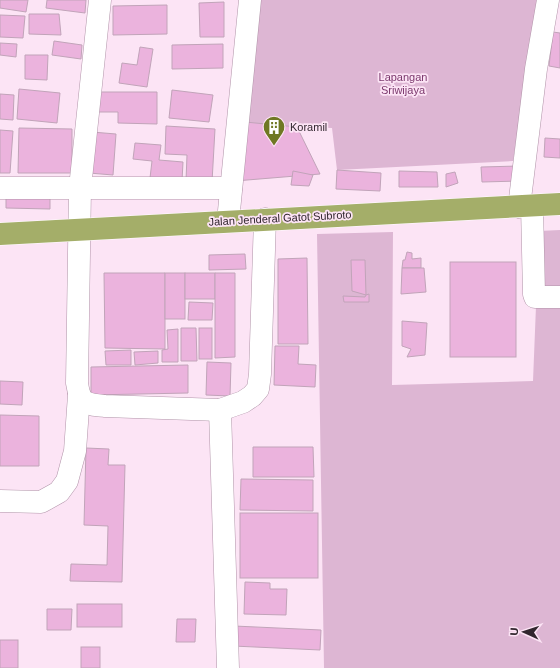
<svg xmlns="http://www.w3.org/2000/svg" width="560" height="668" font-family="Arial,sans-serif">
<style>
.green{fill:#ddb6d3}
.building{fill:#ebb3dd;stroke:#c1a4b9}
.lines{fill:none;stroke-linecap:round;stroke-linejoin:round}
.minor-casing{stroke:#b194a9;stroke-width:23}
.highway-casing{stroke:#fff;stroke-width:23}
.minor{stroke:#fff;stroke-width:22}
.highway{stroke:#a4ae69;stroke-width:22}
.labels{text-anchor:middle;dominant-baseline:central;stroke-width:3.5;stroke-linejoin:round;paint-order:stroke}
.park-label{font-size:11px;fill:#7b386d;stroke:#fce4f5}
.poi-label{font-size:11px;fill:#31262e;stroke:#fce4f5;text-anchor:start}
.street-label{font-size:11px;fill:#31262e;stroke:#fce4f5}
</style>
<rect width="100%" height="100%" fill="#fce4f5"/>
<g class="green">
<path d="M251,0H538L513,161L337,170L332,128L236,124Z"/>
<path d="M560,230V668H324L317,234L393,232L392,385L533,381L539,231Z"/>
</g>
<g class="building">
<path d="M0,0H28L26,12L0,8Z"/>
<path d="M47,0H86L85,13L46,8Z"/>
<path d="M224,2V37H200L199,3Z"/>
<path d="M167,5V34L113,35V6Z"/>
<path d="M29,14H59L61,35L29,34Z"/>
<path d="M0,15L25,16L23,38L0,37Z"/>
<path d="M553,32L560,33V68L549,66Z"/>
<path d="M54,41L82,45L81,59L52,55Z"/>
<path d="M0,43L17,44L16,57L0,55Z"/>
<path d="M223,44V68L172,69V45Z"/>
<path d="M140,47L153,49L147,87L119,83L122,63L137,65Z"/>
<path d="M25,55H48L47,80L25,79Z"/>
<path d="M19,89L60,93L57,123L17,119Z"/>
<path d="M172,90L213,95L209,122L169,118Z"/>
<path d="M95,92H157V124L118,123V112H95Z"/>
<path d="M0,94L14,95L13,120L0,119Z"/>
<path d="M245,122L297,127L320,174L235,181Z"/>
<path d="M166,126L215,129L212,182L186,181L187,155L165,154Z"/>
<path d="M19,128L72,129V173H18Z"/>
<path d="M0,130L13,131L10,173H0Z"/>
<path d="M92,132L116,134L113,175L89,173Z"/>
<path d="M545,138L560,139V158L544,157Z"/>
<path d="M135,143L161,145L159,160L183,162L182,181L150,178L152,161L133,159Z"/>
<path d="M519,166L520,181L482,182L481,167Z"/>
<path d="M337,170L381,173L380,191L336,189Z"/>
<path d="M293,171L313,175L309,186L291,185Z"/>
<path d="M399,171L437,172L438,187H399Z"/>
<path d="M455,172L458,183L446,187V174Z"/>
<path d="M6,192L50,194V209L6,208Z"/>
<path d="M407,252L412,253V259L421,258V268H402L403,260H405Z"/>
<path d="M245,254L246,269L209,270V255Z"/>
<path d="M307,258L308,344H278V259Z"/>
<path d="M351,260H365L366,295L352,291Z"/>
<rect x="450" y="262" width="66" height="95"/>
<path d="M402,268H424L426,292L401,294Z"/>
<path d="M104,273H165V349L105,348Z"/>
<rect x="165" y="273" width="20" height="46"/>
<rect x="185" y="273" width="30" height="26"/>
<path d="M215,273H235V357L215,358Z"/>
<path d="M369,294V302H344L343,296L365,297L366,295Z"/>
<path d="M189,302L213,303L212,320H188Z"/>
<path d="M402,321L427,323L425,355L407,357L411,349L402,346Z"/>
<path d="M181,328H196L197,361H181Z"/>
<rect x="199" y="328" width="13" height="31"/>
<path d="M178,329V362H162V350L168,349L167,330Z"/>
<path d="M275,346H299L298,364L316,365L315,387L274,385Z"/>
<path d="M131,350V365H106L105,351Z"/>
<path d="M158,351V363L135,365L134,352Z"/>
<path d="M207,362L231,363L230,396L206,395Z"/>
<path d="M188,365V393L91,395V367Z"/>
<path d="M0,381L23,382L22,405L0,404Z"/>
<path d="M0,415L39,416V466H0Z"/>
<path d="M253,447H313L314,477H253Z"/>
<path d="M86,448L109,449L108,465H125L122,582L70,581L71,564L107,565L108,526L84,525Z"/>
<path d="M241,479L313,480V511L240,510Z"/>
<rect x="240" y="513" width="78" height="65"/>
<path d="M245,582L270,583V589H287L286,615L244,614Z"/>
<rect x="77" y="604" width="45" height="23"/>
<path d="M47,609H72L71,630H47Z"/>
<path d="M177,619H196L195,642H176Z"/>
<path d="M234,626L321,630L320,650L233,646Z"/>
<rect x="0" y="640" width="18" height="28"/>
<rect x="81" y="647" width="19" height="21"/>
</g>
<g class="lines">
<g class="minor-casing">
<g id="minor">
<path d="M100,0L80,188L77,383C80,404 85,404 105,406L220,410L243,402L252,396L258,389L260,374L265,219"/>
<path d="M0,188H231"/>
<path d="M532,206L534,294L535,297H560"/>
<path d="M519,207L536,69L548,0"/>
<path d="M228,221L250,0"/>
<path d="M220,410L228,668"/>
<path d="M0,501L41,502L59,492L67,481L75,451L79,395"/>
</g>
</g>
<g class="highway-casing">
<path id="highway" d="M0,234L560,204"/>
</g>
<use href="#minor" class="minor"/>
<use href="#highway" class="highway"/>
</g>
<defs>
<g id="building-pin" transform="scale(1.15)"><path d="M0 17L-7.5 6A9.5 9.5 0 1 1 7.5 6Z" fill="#6f7823" stroke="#fce4f5"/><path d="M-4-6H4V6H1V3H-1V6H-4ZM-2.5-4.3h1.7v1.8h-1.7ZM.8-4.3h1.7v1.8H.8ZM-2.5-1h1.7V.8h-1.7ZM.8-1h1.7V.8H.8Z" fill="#fff"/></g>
</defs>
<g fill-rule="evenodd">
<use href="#building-pin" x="274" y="127"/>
</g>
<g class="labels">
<g class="park-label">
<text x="403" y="77">Lapangan<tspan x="403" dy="13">Sriwijaya</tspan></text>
</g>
<g class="poi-label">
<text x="290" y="127">Koramil</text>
</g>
<g class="street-label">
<text transform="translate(280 218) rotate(-3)">Jalan Jenderal Gatot Subroto</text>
</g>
</g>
<g transform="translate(524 632) rotate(273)" stroke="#fce4f5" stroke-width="3" paint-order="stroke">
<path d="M0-3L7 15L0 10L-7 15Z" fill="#31262e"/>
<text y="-6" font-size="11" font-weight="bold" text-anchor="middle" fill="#31262e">U</text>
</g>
</svg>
